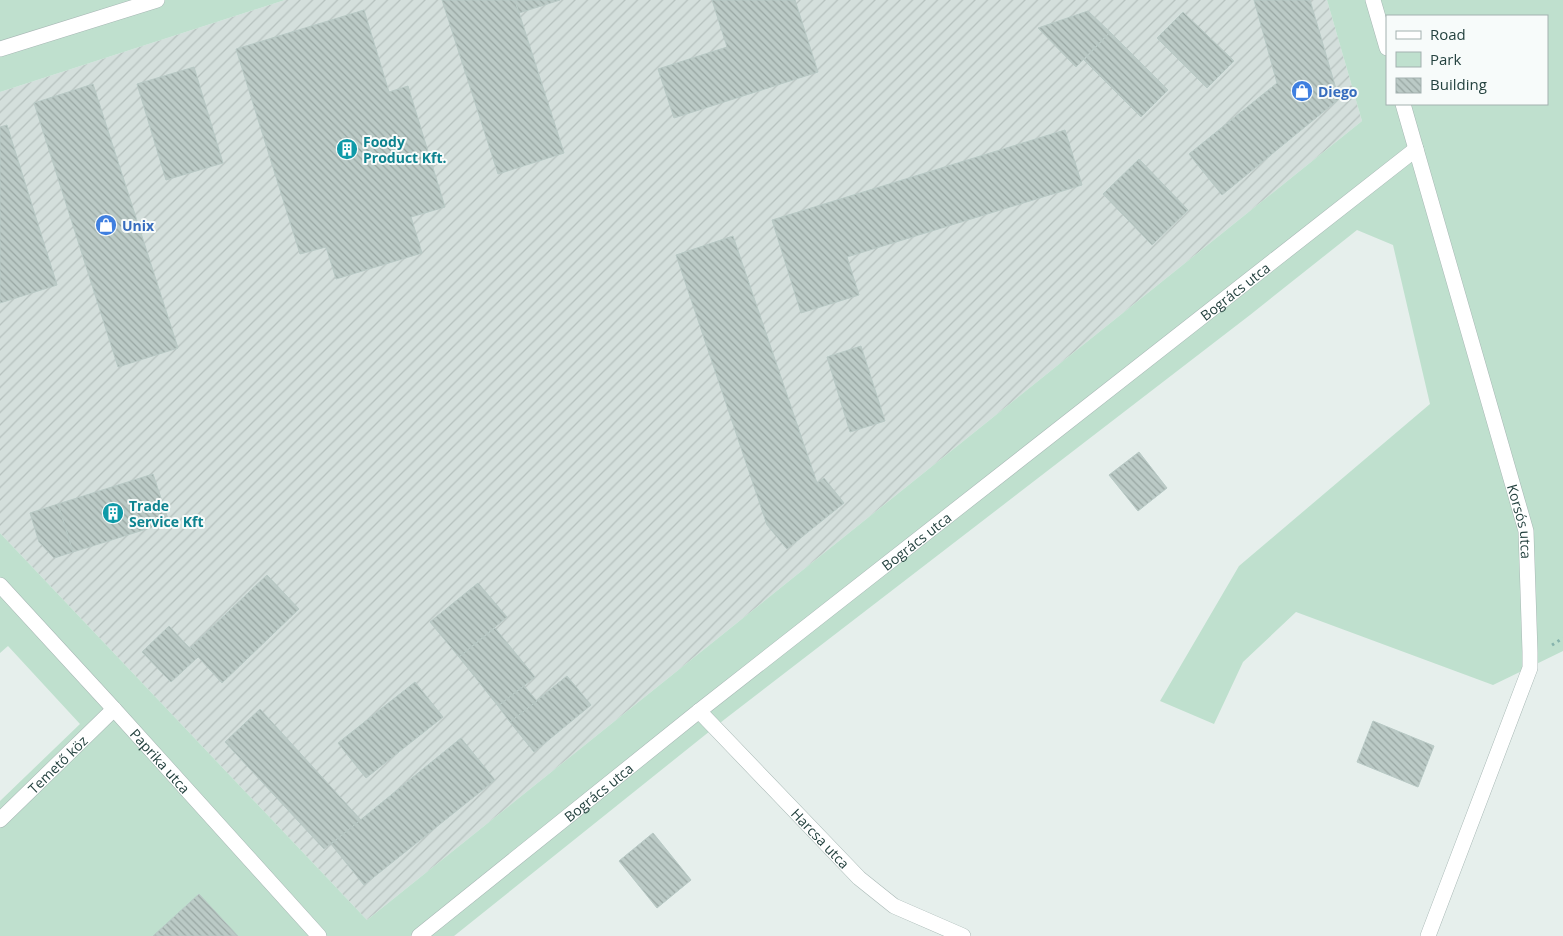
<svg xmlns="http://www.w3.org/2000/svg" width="1563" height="936" font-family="'Open Sans',sans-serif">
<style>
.industrial{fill:url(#industrial-furrows)}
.green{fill:#bfe0ce;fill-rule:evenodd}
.building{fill:url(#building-back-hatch);stroke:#b8c9c5}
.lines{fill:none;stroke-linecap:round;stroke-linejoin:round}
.lane-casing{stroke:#a8b8b5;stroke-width:16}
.street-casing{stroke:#a8b8b5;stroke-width:16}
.path{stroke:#86b3ad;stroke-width:3;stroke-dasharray:2.5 4;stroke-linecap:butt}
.lane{stroke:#fff;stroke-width:15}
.street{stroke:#fff;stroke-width:15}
.labels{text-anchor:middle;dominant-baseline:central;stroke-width:4;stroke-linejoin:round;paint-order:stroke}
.shop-label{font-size:14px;font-weight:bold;fill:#366cbe;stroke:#f7fbfa;text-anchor:start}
.culture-label{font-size:14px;font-weight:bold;fill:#0d838f;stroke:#f7fbfa;text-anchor:start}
.street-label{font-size:14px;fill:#24423f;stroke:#f7fbfa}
</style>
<defs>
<pattern id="industrial-furrows" width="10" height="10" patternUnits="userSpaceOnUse" patternTransform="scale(1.25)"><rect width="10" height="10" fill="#d4dfdc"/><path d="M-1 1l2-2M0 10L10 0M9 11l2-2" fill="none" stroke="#b6c1be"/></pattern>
<pattern id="building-back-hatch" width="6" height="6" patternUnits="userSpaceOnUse" patternTransform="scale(1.25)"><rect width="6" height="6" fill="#bbcac6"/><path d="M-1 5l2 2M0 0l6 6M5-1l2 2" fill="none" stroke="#98a6a2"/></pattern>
</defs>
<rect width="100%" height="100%" fill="#e6efec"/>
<path class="industrial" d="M285,0H1327L1362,121L367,920L0,533V92Z"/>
<g class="green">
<path d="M0,0H285L0,92Z"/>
<path d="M1327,0H1563V651L1493,685L1296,612L1243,662L1214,724L1160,701L1239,566L1430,404L1393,245L1357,230L1250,315L725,719L454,936H0V801L80,724L8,646L0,653V533L367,920L1362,121ZM1387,16H1547V104H1387Z"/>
</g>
<g class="building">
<path d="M442,0H515L564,153L498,174Z"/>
<path d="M515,0H560L519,13Z"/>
<path d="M712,0H795L818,72L674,118L658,69L727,47Z"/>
<path d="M1254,0H1310L1339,99L1222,195L1189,154L1277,83Z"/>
<path d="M364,10L389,92L408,86L445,207L411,217L422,253L336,279L326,247L300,254L236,49Z"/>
<path d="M1088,11L1110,32L1076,67L1038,28Z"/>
<path d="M1183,12L1234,61L1207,88L1157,38Z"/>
<path d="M1110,32L1168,90L1141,117L1084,60Z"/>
<path d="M194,67L223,163L166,180L137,84Z"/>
<path d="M93,84L178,348L118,367L34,103Z"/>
<path d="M7,125L57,285L0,303V127Z"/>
<path d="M1065,130L1082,185L847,257L859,295L801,313L772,220Z"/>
<path d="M1139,159L1188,210L1152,245L1103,194Z"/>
<path d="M733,236L817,483L824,478L844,503L787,549L767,525L676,255Z"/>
<path d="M861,346L885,421L850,432L827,357Z"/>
<path d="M1139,452L1167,488L1138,511L1109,475Z"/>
<path d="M153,474L169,522L73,552L58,504Z"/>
<path d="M58,504L73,552L54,558L39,542L30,513Z"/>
<path d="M267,575L299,609L222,683L190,648Z"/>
<path d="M478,583L507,617L459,657L430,622Z"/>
<path d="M169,626L198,657L171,682L142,652Z"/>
<path d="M495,628L535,677L498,706L459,657Z"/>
<path d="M567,676L591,705L534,752L510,722Z"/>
<path d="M415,682L443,717L366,778L338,743Z"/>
<path d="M524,686L537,701L510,722L498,706Z"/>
<path d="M260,709L361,820L324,849L225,742Z"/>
<path d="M1373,721L1434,746L1418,787L1357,762Z"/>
<path d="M461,738L495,780L364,885L331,844Z"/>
<path d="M653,833L691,880L657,908L619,861Z"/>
<path d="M199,894L238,936H153Z"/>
</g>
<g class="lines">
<g class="lane-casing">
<path id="lane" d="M0,49L157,0"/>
</g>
<g class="street-casing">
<g id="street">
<path d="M1373,0L1387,48"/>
<path id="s1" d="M1403,104L1526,531L1530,652V668L1428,936"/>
<path id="s2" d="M0,585L114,709L319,936"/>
<path id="s3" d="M699,711L859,878L894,906L963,936"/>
<path id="s4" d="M0,820L114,709"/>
<path id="s5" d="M419,936L699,711L1416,149"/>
</g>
</g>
<path class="path" d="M1552,645L1563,638"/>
<use href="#lane" class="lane"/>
<use href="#street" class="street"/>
</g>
<defs>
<g id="shop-disc" transform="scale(1.125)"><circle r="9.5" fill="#3f7fe0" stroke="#f7fbfa"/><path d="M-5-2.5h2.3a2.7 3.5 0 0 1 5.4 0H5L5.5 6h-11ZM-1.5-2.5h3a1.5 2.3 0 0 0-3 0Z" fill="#fff"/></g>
<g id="building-disc" transform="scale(1.125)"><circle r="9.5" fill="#0f9aa8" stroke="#f7fbfa"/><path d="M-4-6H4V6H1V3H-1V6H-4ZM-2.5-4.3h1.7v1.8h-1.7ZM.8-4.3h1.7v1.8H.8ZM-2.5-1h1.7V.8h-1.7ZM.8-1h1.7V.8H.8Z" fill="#fff"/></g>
</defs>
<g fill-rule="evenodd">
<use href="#shop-disc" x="1302" y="91"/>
<use href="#building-disc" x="347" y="149"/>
<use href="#shop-disc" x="106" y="225"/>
<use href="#building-disc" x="113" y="513"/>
</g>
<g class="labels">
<g class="shop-label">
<text x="1318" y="91">Diego</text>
<text x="122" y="225">Unix</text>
</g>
<g class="culture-label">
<text x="363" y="141">Foody<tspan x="363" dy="16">Product Kft.</tspan></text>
<text x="129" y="505">Trade<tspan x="129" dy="16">Service Kft</tspan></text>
</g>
<g class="street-label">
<text stroke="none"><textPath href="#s5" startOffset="1040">Bogrács utca</textPath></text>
<text stroke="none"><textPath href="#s1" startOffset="434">Korsós utca</textPath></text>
<text stroke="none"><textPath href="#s5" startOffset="635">Bogrács utca</textPath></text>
<text stroke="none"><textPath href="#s2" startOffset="238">Paprika utca</textPath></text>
<text stroke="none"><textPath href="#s4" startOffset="80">Temető köz</textPath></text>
<text stroke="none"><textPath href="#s5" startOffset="230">Bogrács utca</textPath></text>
<text stroke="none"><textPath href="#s3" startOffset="176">Harcsa utca</textPath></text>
</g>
</g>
<rect x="1386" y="15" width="162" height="90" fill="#f7fbfa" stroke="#a3b1af"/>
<rect x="1396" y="31" width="25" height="8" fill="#ffffff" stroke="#a3b1af"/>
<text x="1430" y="40" font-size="15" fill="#24423f">Road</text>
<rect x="1396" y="52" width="25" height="15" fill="#bfe0ce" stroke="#a3b1af"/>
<text x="1430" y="65" font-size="15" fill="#24423f">Park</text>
<rect x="1396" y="78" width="25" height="15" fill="url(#building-back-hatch)" stroke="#a3b1af"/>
<text x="1430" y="90" font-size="15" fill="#24423f">Building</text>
</svg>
